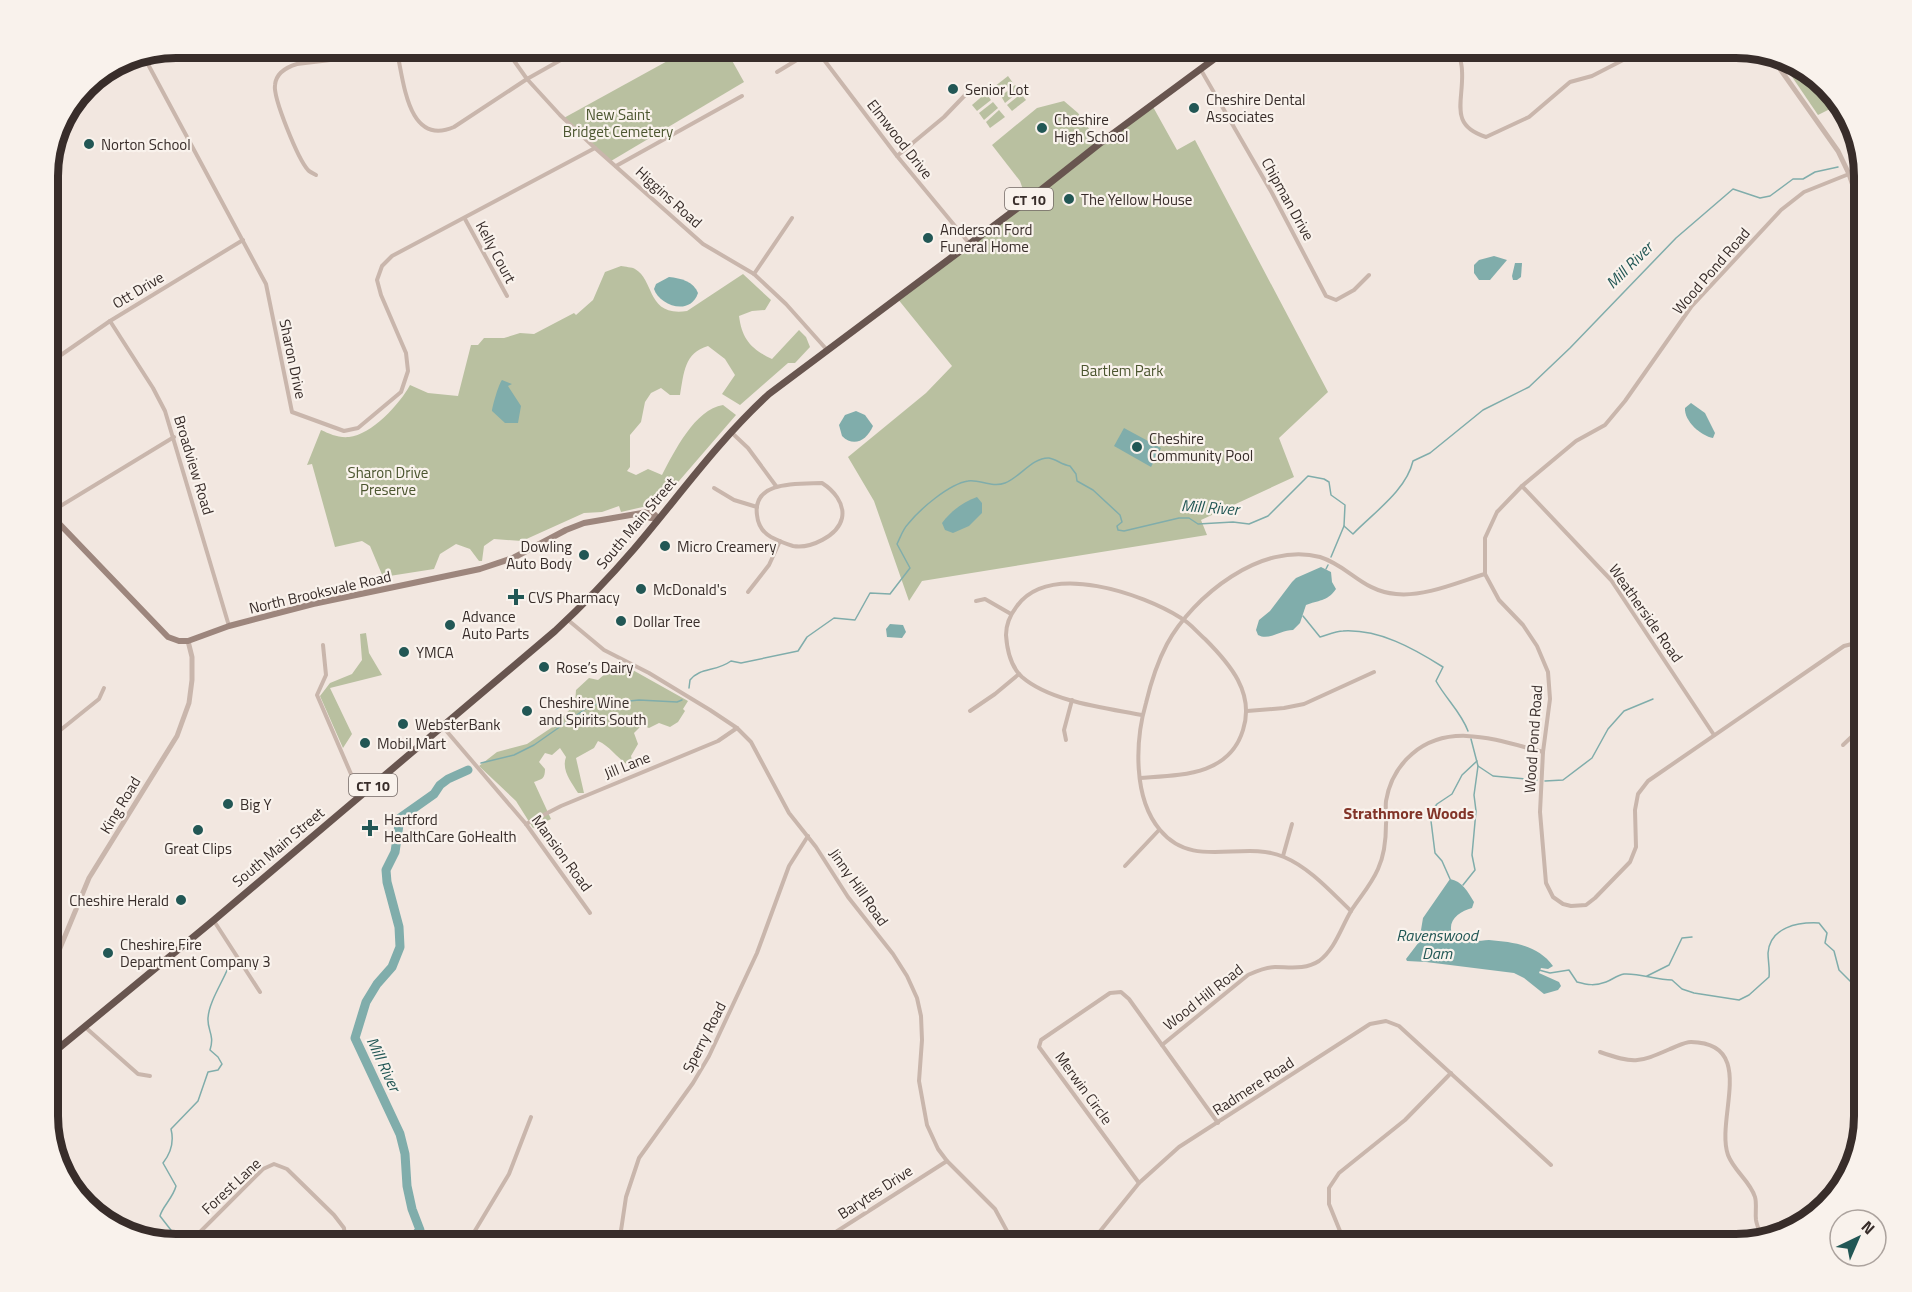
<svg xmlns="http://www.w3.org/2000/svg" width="1912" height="1292" font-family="'Titillium Web',sans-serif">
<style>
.green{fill:#b9c0a0}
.water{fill:#80adab}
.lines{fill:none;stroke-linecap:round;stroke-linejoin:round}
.stream{stroke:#80adab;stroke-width:1.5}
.river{stroke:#80adab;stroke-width:9}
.minor{stroke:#c9b6ac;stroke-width:4}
.tertiary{stroke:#c9b6ac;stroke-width:5}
.secondary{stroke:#9d867d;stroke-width:6}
.trunk{stroke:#68554f;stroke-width:7}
.poi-dot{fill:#225755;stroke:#f9f2ec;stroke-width:2}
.labels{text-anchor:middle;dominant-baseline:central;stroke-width:4.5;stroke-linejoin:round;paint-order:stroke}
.shield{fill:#f9f2ec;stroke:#726864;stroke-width:1.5}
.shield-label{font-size:14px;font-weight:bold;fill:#382d2a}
.poi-label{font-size:15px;fill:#382d2a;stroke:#f9f2ec;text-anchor:start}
.park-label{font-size:15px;fill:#4b552f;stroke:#f9f2ec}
.street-label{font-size:15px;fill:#382d2a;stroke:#f9f2ec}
.water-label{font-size:16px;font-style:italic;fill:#225755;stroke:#f9f2ec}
.neighbourhood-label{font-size:16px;font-weight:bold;fill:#823428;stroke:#f9f2ec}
.rim{fill:none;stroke:#382d2a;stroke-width:8}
</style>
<rect width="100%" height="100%" fill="#f2e7e0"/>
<g class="green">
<path d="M691,48H725L744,82L611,161L562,119Z"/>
<path d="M1782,62L1807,70L1840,104L1818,115Z"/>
<path d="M1008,76L1013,83L998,94L994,87Z"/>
<path d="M1015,85L1020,91L1005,103L1001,96Z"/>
<path d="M986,93L991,100L977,111L972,105Z"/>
<path d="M1021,94L1026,100L1012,111L1007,105Z"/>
<path d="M1064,101L1078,113L1099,143L1152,105L1177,150L1195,140L1328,392L1279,438L1294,477L1201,520L1207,535L922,581L909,601L874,501L848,457L926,393L952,366L897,298L1027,201L1020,181L992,145L1037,108Z"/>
<path d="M993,102L998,108L984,120L979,113Z"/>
<path d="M999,110L1005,117L990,128L986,122Z"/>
<path d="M621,266C625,267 632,267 635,269C655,280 646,317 687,311L743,274L771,300L765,310L752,311L739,316C742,339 751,349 772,359L799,330L806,337L810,347L795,363H788L740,405L722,394L735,375L725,359L708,346C684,353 684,373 680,395H670L661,388L651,393L645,402L641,422L630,435V467L627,471L636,475L648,469L662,475C674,452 695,409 723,405L736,415L660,503L621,512L619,506L602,512L584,513L522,541L494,539L484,546L482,561H479L470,549L456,544L440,554L434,569L383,577L370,546L362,541L335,547L312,464L307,465L321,430C330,434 338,438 349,437C371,435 400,404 410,385L428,393L458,396L471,345H478L484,338H504L520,333L534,334L574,313L576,315L593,300L605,272Z"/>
<path d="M366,633L369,653L382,675L330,688L352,734L343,748L320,696L330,683L352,674L362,660L360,634Z"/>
<path d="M622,664L688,701L683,709L685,711L678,722L670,727L659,723L649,728L642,725L634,733L638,744L631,756L634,768C619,762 612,747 598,741L594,748L576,758L584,793H578C572,783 561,770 566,757L560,748L552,755L545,753L539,762L545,769C545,779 542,779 534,782L551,819L533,828L516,801L479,766L497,752L527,744L554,726L575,704L576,690L589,678L598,680L615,665Z"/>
</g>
<g class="water">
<path d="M1494,256L1507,260L1490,280H1479L1474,273V265L1479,260Z"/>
<path d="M1515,263H1522L1521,277L1517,280H1513L1512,276Z"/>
<path d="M669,277C681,278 694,282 698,293C690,317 659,305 654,289L656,284Z"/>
<path d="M502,380L512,384L508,386L521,406L518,423H505L492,411C492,407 499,383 502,380Z"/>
<path d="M1691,403L1705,413L1715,433L1713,438C1701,436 1684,421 1685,408Z"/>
<path d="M856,411L865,415L873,426C867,440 854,448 842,436L839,425L845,415Z"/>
<path d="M1124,428L1161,448L1151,467L1114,446Z"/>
<path d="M977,497L982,503V513L969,526L953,533L945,530L942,523C951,511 963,502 977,497Z"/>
<path d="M1321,567L1331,572L1332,582L1336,589C1327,602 1318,600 1306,605L1300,623L1293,630C1280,630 1269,641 1258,635L1256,630L1259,620L1270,611L1292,582L1296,578Z"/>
<path d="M890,624L903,625L906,632L902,638L887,637L886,629Z"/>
<path d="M1450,879C1462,881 1468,892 1474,902L1472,908C1460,911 1447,920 1452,934C1458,936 1464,939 1470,941C1476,942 1483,940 1489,940C1513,942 1538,945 1553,966L1548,969L1541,968L1539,973L1559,982L1561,986L1558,990L1544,994L1524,978L1514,973L1426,962L1407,961L1406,959L1419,942L1423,918Z"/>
</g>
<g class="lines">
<g class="stream">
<path d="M1853,160L1860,159"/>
<path d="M1331,557L1344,526"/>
<path d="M1326,569L1328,565"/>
<path d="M1303,616L1320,637C1327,635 1336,631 1343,631C1379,629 1413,648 1443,667L1436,681C1446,699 1461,712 1468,731"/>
<path d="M689,688L690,680C700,667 716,672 731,661L741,663L798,651L807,637L834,618L855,620L870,593L890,594L910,568L897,544C900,538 903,529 908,524C920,509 949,484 968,481C979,479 992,488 1005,483C1019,478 1033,457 1049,458C1056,459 1062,465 1070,466L1076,474L1077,481L1093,490L1120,515L1122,522L1117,526L1118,530L1124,531L1179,518H1189L1198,524L1233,522L1249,524L1268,516L1308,476L1324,479L1329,482L1331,495L1345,505L1344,526L1353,534C1373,513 1406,491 1413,461L1430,453L1483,410L1529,387L1570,348L1676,238L1733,189L1760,198L1770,196L1793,179H1803L1815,172L1838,167"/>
<path d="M481,763L514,755L534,745L591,705L639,700L677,702L682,700"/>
<path d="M1478,766L1493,776L1537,780"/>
<path d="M1545,781L1563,780L1592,758L1608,729L1624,711L1653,699"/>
<path d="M1450,879L1442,861L1435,853L1430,813L1437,804L1452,794L1462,775L1477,761"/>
<path d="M1463,885L1475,870L1472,855L1476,811L1474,795L1478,766L1471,739"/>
<path d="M1539,970L1550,973L1569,970L1577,982C1588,985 1595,986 1606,982C1612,980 1617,975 1624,974C1640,973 1656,980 1672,980L1682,989L1694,993L1739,1000L1749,995L1769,977C1770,969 1768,961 1768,953C1770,927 1798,922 1819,923L1827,933L1825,943L1834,951L1839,970L1855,986L1854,994L1864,1021"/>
<path d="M1647,976L1669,965L1682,938L1692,937"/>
<path d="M181,1243L160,1216C162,1207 173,1198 176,1186L163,1163C171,1153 174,1141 171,1129L198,1101L208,1072L218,1070L222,1064L218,1057L210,1050C215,1035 207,1030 208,1018C209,1002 222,983 228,968"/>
</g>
<path class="river" d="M386,1244L388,1238L411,1239L420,1230L412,1209L407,1186L405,1154L400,1134L355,1038L366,1002L377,984L392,967L400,947L399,927L387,882L386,870L395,852L400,818L434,794L440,785L448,779L468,770"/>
<g class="minor">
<path d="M505,48L527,79L560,115L595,148L703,244L754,274L786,304L828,351"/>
<path d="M815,48L897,156L969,243"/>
<path d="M1458,48C1459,56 1462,63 1462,71C1464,101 1448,125 1486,137L1529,117L1570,82L1592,76L1627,58L1644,54L1677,52L1707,48"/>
<path d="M1713,48H1716"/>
<path d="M397,52C404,82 408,147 454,127L527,79L582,48"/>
<path d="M143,55L266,284L292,412L344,431L358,428L401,392L408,371L406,353L381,295L377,280L382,266L392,256L595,148"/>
<path d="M1201,70L1272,193L1326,296L1336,300L1354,290L1369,275"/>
<path d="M777,72L815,49"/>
<path d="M897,156L944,117L969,91"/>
<path d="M616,166L742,96"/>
<path d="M1849,174L1804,192L1781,210L1691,307L1625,401L1605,425L1576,441L1522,486L1497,512L1485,538V574L1499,600L1523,625L1537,646L1548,672L1550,699L1543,752L1540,812L1546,883L1553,897L1563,904L1571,906L1586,905L1595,898L1630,862L1636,847L1635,810L1638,794L1648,781L1844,646L1864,641"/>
<path d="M316,175C314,174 309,171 308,170C298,159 273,98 275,85C276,73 287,67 297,64L397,52L412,48"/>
<path d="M465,219L507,296"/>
<path d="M754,274L792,218"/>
<path d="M110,321L153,388L165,411L229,626"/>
<path d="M48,352L53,360"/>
<path d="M48,364L110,321L243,240"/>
<path d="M731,432L748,448L776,486"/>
<path d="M822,483C833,490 845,503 842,518C838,536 810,549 793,546C786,544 777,540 771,537C762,532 758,525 757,515C752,480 800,484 822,483Z"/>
<path d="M1522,486L1611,580L1714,735"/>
<path d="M714,488L734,500L757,507"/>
<path d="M49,513L174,437"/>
<path d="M748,592L769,565L780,541"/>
<path d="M976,601L985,599L1011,614"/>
<path d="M568,620L604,650L649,673L710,710L737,728L751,742L789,813L816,847L848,897L893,954L907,976L917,998L921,1016L922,1040L919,1081L927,1125L938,1149L947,1161L995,1209L1014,1244"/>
<path d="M323,645L326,675L317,695L351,774L363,794"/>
<path d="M970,711L995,694L1019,674"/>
<path d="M1247,711L1284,708L1304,704L1374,672"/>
<path d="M443,727L526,824L590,913"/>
<path d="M1066,740L1064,730L1072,700"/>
<path d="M1843,745L1864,725"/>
<path d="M48,747L58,732L99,699L104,688"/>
<path d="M1140,778C1180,775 1229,776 1243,730C1255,693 1230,664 1205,639C1197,632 1190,623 1181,618C1143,594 1050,561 1017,606C1010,615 1006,624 1006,635C1007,650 1010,666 1022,677C1051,702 1106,708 1142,715"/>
<path d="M526,824L561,806L718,741L737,728"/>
<path d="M1852,843L1864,830"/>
<path d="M1283,856L1292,824"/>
<path d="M1125,866L1159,830"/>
<path d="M1351,911C1331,892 1310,868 1284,857C1242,839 1194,871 1160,830C1133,798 1135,741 1146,703C1151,682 1157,663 1167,644C1193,596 1262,541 1320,557C1349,566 1362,591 1396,594C1425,597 1458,582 1485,574"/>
<path d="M214,921L260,992"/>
<path d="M85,1027L138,1074L150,1076"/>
<path d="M1162,1045L1248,975C1257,971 1265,967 1275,967C1290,967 1305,970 1319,961C1335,949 1341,928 1351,911C1360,897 1371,885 1378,869C1384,856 1386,839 1386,824C1387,817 1385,809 1386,801C1389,783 1398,766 1412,754C1450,721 1499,741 1543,752"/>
<path d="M1600,1052C1634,1064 1638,1063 1670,1049C1676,1047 1684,1042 1691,1042C1758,1043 1715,1118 1728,1155C1734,1171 1750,1181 1755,1197C1757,1204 1755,1212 1756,1220C1757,1226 1760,1232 1761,1237"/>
<path d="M1139,1183L1039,1047L1041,1040L1110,993L1121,992L1129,999L1218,1123"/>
<path d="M188,1244L263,1169L274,1164L287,1169L334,1215L344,1228L345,1237L342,1244"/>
<path d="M467,1244L509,1174L531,1117"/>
<path d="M619,1244L626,1197L639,1158L693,1083L709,1056L757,953L789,866L808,836"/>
<path d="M817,1244L947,1161"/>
<path d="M1084,1244L1097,1235L1139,1183L1179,1147L1370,1024L1386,1021L1399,1026L1551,1165"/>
<path d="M1343,1244L1342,1236L1329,1204V1188L1339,1173L1405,1120L1451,1073"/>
</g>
<g class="tertiary">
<path d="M1773,59L1838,151L1849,174L1864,218"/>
<path d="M1864,245C1858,277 1854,311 1864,343"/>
<path d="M48,977L89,878L177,736L189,703L192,680V657L188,641"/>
</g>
<g class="secondary">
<path d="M48,512L168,637L179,641H188L229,626L313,604L480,569L513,558L566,530L584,523L648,512L654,514L658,518"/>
<path d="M642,513L650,518H658"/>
</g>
<path class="trunk" d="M48,1057L214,920L555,631C583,605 609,578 634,549C680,495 716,443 769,394L1027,201L1099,144L1229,48"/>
</g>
<g class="poi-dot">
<circle cx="953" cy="89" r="6"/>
<circle cx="1194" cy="108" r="6"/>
<circle cx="1042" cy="128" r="6"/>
<circle cx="89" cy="144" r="6"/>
<circle cx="1069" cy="199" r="6"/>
<circle cx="928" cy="238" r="6"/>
<circle cx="1137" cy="447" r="6"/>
<circle cx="665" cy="546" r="6"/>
<circle cx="584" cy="555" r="6"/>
<circle cx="641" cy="589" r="6"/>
<path d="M513 588h6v6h6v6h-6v6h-6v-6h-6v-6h6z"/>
<circle cx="621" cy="621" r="6"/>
<circle cx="450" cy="625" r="6"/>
<circle cx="404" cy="652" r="6"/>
<circle cx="544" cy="667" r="6"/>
<circle cx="527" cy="711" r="6"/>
<circle cx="403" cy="724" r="6"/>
<circle cx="365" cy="743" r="6"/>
<circle cx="228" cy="804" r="6"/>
<path d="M367 819h6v6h6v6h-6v6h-6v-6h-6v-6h6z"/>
<circle cx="198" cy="830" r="6"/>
<circle cx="181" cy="900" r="6"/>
<circle cx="108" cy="953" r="6"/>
</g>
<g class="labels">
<g class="shield">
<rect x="1005" y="188" width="48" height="22" rx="4.5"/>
<rect x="349" y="774" width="48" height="22" rx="4.5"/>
</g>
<g class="shield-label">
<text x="1029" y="199">CT 10</text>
<text x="373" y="785">CT 10</text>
</g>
<g class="poi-label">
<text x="965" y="89">Senior Lot</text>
<text x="1206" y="99">Cheshire Dental<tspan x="1206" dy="17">Associates</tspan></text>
<text x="1054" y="119">Cheshire<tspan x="1054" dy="17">High School</tspan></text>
<text x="101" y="144">Norton School</text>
<text x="1081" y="199">The Yellow House</text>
<text x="940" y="229">Anderson Ford<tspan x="940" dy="17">Funeral Home</tspan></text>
<text x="1149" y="438">Cheshire<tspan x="1149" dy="17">Community Pool</tspan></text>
<text x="572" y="546" text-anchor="end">Dowling<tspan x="572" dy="17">Auto Body</tspan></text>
<text x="677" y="546">Micro Creamery</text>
<text x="653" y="589">McDonald's</text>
<text x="528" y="597">CVS Pharmacy</text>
<text x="462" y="616">Advance<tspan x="462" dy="17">Auto Parts</tspan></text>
<text x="633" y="621">Dollar Tree</text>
<text x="416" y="652">YMCA</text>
<text x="556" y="667">Rose’s Dairy</text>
<text x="539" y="702">Cheshire Wine<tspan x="539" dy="17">and Spirits South</tspan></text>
<text x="415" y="724">WebsterBank</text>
<text x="377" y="743">Mobil Mart</text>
<text x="240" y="804">Big Y</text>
<text x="384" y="819">Hartford<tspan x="384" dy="17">HealthCare GoHealth</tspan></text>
<text x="198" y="848" text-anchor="middle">Great Clips</text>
<text x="169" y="900" text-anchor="end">Cheshire Herald</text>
<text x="120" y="944">Cheshire Fire<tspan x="120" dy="17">Department Company 3</tspan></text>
</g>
<g class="park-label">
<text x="618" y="114">New Saint<tspan x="618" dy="17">Bridget Cemetery</tspan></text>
<text x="1122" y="370">Bartlem Park</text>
<text x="388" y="472">Sharon Drive<tspan x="388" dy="17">Preserve</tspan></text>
</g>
<g class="street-label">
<text transform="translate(900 139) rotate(52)">Elmwood Drive</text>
<text transform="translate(669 197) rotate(42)">Higgins Road</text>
<text transform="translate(1288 199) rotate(61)">Chipman Drive</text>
<text transform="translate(496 252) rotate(62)">Kelly Court</text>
<text transform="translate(1711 271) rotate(-49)">Wood Pond Road</text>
<text transform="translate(138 290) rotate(-31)">Ott Drive</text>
<text transform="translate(293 359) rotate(78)">Sharon Drive</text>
<text transform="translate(194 465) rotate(73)">Broadview Road</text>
<text transform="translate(636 523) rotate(-50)">South Main Street</text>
<text transform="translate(320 592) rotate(-13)">North Brooksvale Road</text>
<text transform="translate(1646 613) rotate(55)">Weatherside Road</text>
<text transform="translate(1533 739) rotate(-86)">Wood Pond Road</text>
<text transform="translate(627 765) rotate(-22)">Jill Lane</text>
<text transform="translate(120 805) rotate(-59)">King Road</text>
<text transform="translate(278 847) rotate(-40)">South Main Street</text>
<text transform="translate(562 853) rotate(54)">Mansion Road</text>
<text transform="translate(859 887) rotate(55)">Jinny Hill Road</text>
<text transform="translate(1203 997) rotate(-38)">Wood Hill Road</text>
<text transform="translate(704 1037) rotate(-63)">Sperry Road</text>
<text transform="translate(1253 1086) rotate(-33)">Radmere Road</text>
<text transform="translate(1084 1088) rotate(54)">Merwin Circle</text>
<text transform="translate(231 1186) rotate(-43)">Forest Lane</text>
<text transform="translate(875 1192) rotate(-33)">Barytes Drive</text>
</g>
<g class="water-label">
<text transform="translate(1629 265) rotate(-45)">Mill River</text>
<text transform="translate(1210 507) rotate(4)">Mill River</text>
<text x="1437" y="935">Ravenswood<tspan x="1437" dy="18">Dam</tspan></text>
<text transform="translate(384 1064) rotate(65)">Mill River</text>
</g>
<g class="neighbourhood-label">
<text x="1409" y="813">Strathmore Woods</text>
</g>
</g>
<path d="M0 0H1912V1292H0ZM176 58H1736A118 118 0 0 1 1854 176V1116A118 118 0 0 1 1736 1234H176A118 118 0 0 1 58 1116V176A118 118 0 0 1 176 58Z" fill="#f9f2ec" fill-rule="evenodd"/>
<path class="rim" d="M176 58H1736A118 118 0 0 1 1854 176V1116A118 118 0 0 1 1736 1234H176A118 118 0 0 1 58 1116V176A118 118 0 0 1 176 58Z"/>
<g transform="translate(1858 1238) rotate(44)"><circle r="28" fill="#f9f2ec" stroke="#aca39e" stroke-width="1.5"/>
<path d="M0-4.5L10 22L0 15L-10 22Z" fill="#225755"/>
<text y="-9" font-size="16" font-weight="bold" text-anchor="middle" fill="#382d2a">N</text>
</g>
</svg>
